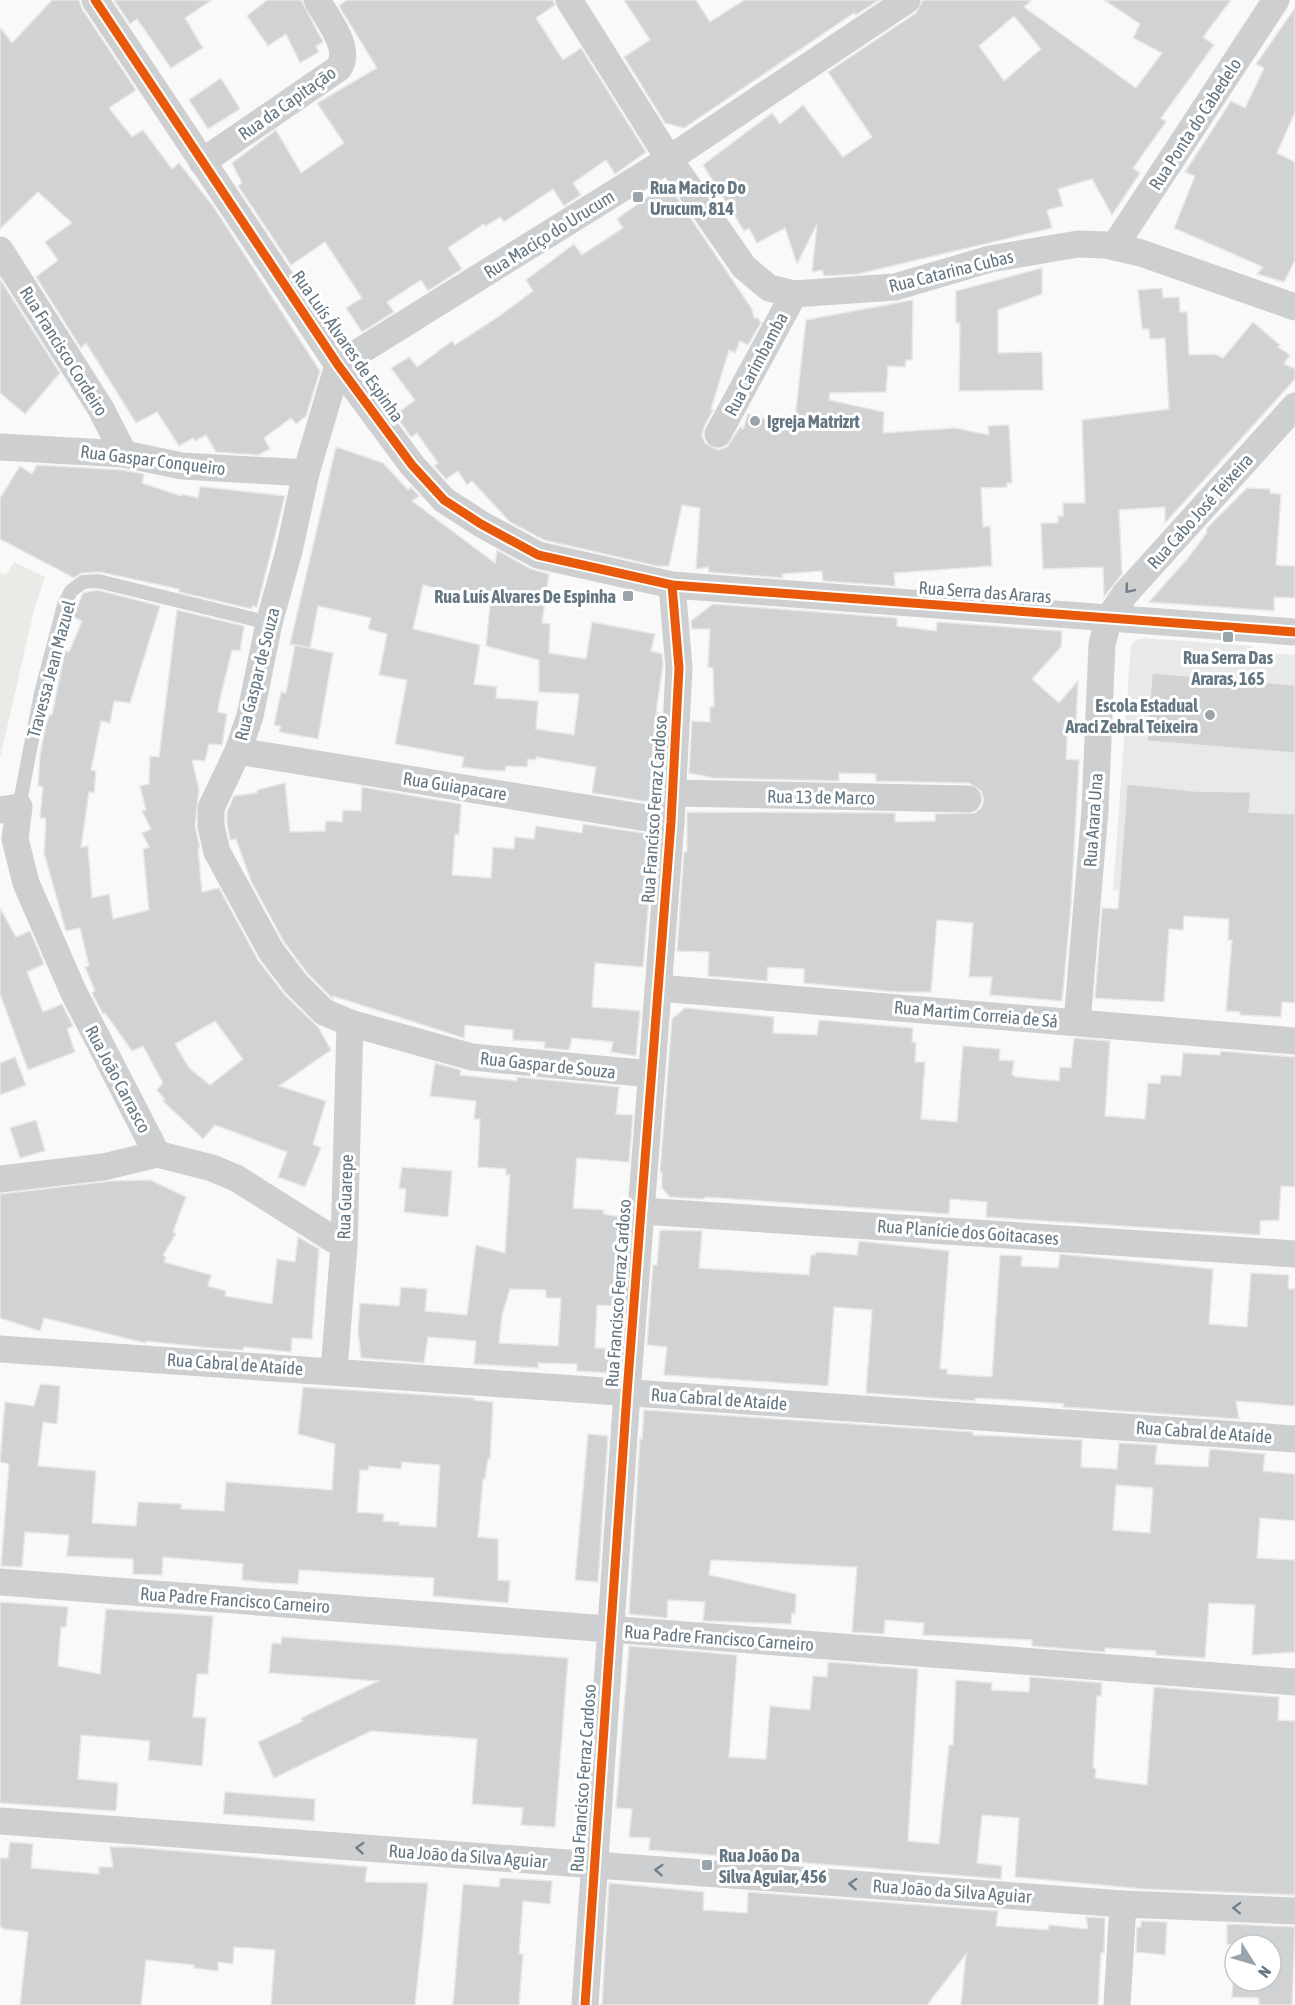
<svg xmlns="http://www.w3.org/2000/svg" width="1295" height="2005" font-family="'Asap Condensed',sans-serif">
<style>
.built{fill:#e8e9e9}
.green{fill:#e8ebe6}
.building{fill:#d0d2d3;stroke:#e8e8e8;stroke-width:1.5;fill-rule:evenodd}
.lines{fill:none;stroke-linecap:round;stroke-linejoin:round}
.lane{stroke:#cecfd0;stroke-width:14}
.street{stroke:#cecfd0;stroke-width:27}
.cycleway-casing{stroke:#fff;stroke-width:13}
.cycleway{stroke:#e8590c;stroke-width:9}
.oneway{stroke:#707f8b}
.poi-dot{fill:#99a4ac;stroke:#fff;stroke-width:2}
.labels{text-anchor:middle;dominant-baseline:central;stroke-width:6;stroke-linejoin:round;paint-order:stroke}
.street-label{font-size:18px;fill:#657683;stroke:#fff}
.poi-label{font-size:18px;font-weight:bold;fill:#657683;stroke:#fff;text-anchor:start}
</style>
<rect width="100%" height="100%" fill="#f9f9f9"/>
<path class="built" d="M1143,638L1252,646L1256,652L1293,655L1295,652V908L1113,890L1131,646L1136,640Z"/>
<path class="green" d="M14,562L45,577L34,610L0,758V573L6,575Z"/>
<g class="building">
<path d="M52,0H79L82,9L136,90L109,108L132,137L143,130L172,169L179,163L213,206L320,371L306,416L296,424L291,418L264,438L270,449L258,455L216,452L206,435L195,441L193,438L179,446L157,412L136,423L86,343L81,348L36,277L58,260L45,242L72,223L38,192L0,229V27L12,43Z"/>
<path d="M114,0H212L185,18L203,48L171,68L137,19L130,24Z"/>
<path d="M267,0H301L323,42L316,46L319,52L300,63L286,34L268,46L247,16Z"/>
<path d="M347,0H553L555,5L536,18L563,60L581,48L646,152L615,174L606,160L573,183L581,195L564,206L553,189L504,222L500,217L486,226L484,224L448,248L462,269L428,291L421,280L387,302L394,312L362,332L346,308L362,298L325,242L291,265L238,186L242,183L232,163L276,130L301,173L344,143L317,103L377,68L339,6Z"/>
<path d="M624,0H696L710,22L744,0H879L856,15L854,13L684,128L665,123L624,57L650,40Z"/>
<path d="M923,0H1032L1024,7L1136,88L1162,53L1133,38L1140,24L1104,0H1231L1203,37L1214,45L1161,118L1166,122L1133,168L1140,173L1112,215L1092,179L1058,189L1063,206L1047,210L1052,228L858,274L824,276L822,270L812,272L817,224L797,264L785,228L757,243L749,228L744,231L703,165L772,113L780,124L803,105L843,157L872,137L828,72L916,13ZM1014,16L1041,49L1004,81L979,46Z"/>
<path d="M1295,8V112L1277,153L1295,162V260L1284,282L1257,274L1263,267L1174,228L1195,176L1185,172L1231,101L1245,108L1264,68L1256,64Z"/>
<path d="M221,78L240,109L208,129L189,100Z"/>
<path d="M667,183L752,309L754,318H758L761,323L748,345L740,341L735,353L729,350L711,409L713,410L704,427L702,435L705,443L718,450L727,447L740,427L743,429L748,414L781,423L786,415L795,419L806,320L913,300L912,360H906L905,367L888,366L886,392L830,393L829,400L884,412L883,433L955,428L989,435L988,426L1009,425L1012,483H1007V487L981,488L983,527L990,526L992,566L894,573L895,586L823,581L822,571L782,574L783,578L709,572L708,567L696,569L700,508L682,505L669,566H657L544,540L510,522L472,481L467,485L458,471L446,479L434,466L438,463L417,433L411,437L395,415L415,400L391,368L409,357L417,367L452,341L455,345L498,317L533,291L526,280L574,244L582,255L623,228L617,219Z"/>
<path d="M1042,268V294L998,310V353L1042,352L1043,390L959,391L960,323H956V291Z"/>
<path d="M0,279L60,373L25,414L0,393Z"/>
<path d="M1162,288L1163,298L1179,297L1180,312H1187L1189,355L1215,354L1223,358L1253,322L1280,345L1278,347L1290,355L1284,364L1295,369V379L1165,523V507L1119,510L1122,574L1104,597L1103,567L1043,569L1041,523H1058V516H1063V503H1085L1082,420L1169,409L1165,338L1150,339L1149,329H1142L1138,290Z"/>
<path d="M336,447L383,463L408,490L411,487L419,496L412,501L495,563L497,550L531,569L549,574L542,623L550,624L549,653L586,659L592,622L655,634L651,651L662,654L663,665L656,713H661L655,803L592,793L596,767L536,757V760L528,759L527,767L506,766L505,771L485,770L462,767L464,757L395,744L407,680L379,675L387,634L368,629L371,618L318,606L310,648L290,644ZM423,585L478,599V603L490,605L486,646L539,660V692L579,694L574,735L536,729L538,701L496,698L497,687L474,684L480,645L413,629Z"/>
<path d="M37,465L122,470L144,474L142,483L181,496L182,494L198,498L200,487H204L285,496L257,607L252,606V609L179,592V589L100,572L82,573L74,578L0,539V498L20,466L32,474Z"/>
<path d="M1247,488L1270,489V493L1281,494L1276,565L1295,566V598L1274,597V611L1149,602L1188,558L1206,534L1207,528Z"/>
<path d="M97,590L160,606L130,703L114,701L110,723L101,721L91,770L96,771L94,793L89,792L81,847L88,846L92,898L109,894L113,919L149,910L143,849L149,847L142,833L151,829L142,811L146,810L140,786L149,784L150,756L159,757L177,610L244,626L240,651L232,650L219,703L218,712L227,714L222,745L209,744L205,761L192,760L199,789L195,826L200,848H198L202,892L219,888L258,960L285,995L318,1027L331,1050L279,1086L326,1101L313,1144L321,1148L305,1187L278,1177L287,1152L215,1125L203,1139L163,1101L165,1100L157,1090L163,1083L143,1046L132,1051L105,1013L103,1014L92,993L95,991L85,967L89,966L80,928L66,931L44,853L46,821L45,818H40L43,787L38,786L40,755L45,729L49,715H52L65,651L69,652L82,621L73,617L83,593ZM215,1021L243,1059L210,1085L189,1068L175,1044Z"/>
<path d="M713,604L897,618V626L936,631L937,622L1062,631L1061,647L1032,679L1059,703L1078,681L1076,722H1068L1066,759L1079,760L1071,905L1062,1001L990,995L992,977H969L973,923L937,920L931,992H897L804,983V969L768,967L767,981L708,976L709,952L677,951L684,852H687V812L895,813V822L935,821V814L975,813L981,808L984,800L981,791L969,783L876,781V774L839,773V781L714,778L689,773L692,721L710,722V707H714L713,668L708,667L710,629H692L691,621Z"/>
<path d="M295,645L333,653L318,739L279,732L281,726L274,725L281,692L286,693Z"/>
<path d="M1152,673L1295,685V753L1147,741Z"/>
<path d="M285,783L290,832L325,831L326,821L342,822L343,810L361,811L362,787L461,804L459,835L455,834L452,875L491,878L493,847L514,849L515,837L534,839L536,826L582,833L583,824L649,834L647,852H653L643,967L595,963L592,1007L640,1011L636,1056L611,1052L613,1042L572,1038L569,1050L544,1048L545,1042L513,1040V1030L465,1025L464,1038L333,996V999L308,974L284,942L251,881L236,839L230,840L227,824V812L234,796L257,793V790Z"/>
<path d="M1127,784L1194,791L1251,792L1249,812L1295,814V1003L1282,1002L1281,1017L1240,1015V1012L1226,1011L1232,940H1228L1229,919L1184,916L1183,930L1169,929L1164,1002L1095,998L1102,908L1118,909Z"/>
<path d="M0,908L16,937L30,931L44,964L27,972L43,1012L62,1004L73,1026L67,1029L75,1052L28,1070L0,994Z"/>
<path d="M685,1008L774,1017L773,1033L817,1035L819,1020L913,1028L912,1042H916L915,1062H925L921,1119L957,1122L963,1046L1000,1049L999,1060L1014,1061L1012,1074L1016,1077L1059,1081L1060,1067L1071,1068L1074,1038L1110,1041L1105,1116L1145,1119L1148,1083L1160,1084L1161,1075L1181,1076L1183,1053L1220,1055L1221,1051L1295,1057V1187L1281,1186L1279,1220L1260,1221V1235L986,1217L987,1202L950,1199L949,1214L705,1197L704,1199L670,1197L662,1188V1173L660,1172L672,1019Z"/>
<path d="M15,1057L26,1085L0,1095V1063Z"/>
<path d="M435,1063L461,1070L460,1075L517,1081V1077L619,1087L616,1114L633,1115L629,1162L577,1158L573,1208L604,1210L603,1214L621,1217L618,1306L597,1305L595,1348L613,1349L611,1373L577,1371V1364L538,1363V1368L474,1364L476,1341L428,1337L424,1363L361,1358L358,1331L360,1303L399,1306L401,1287L427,1289L425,1311L467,1315L476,1245L505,1253L510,1175H506V1169L478,1167L480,1119H474L476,1101L430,1096ZM510,1289L546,1290V1298H561L558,1346L499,1343L502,1315Z"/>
<path d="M36,1120L45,1151L20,1158L10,1128Z"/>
<path d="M402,1167L452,1171L448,1217L404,1212L406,1189L399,1188Z"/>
<path d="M150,1180L186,1197L173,1232L176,1234L163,1255L166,1257L164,1262L211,1275L208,1286L226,1291L225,1296L272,1304L277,1259L295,1262L298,1237L319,1249L312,1339L292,1338L291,1352L244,1347L243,1350L211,1348L146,1341L145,1343L44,1318L40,1331L0,1318V1194L111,1181Z"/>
<path d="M660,1230L702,1231L699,1268L809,1275L811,1255H815L816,1252L857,1255L859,1241L949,1251L940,1369H947V1374L992,1377L1000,1255L1022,1256L1021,1266L1058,1268L1060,1254L1213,1269L1209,1324L1247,1327L1251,1273L1289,1275L1288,1289H1295V1406L1236,1401L1239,1419L1063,1407L1064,1404L1012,1400L975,1398V1401L866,1393L872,1310L834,1307L828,1386L664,1375L667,1347L647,1345L653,1265H657Z"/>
<path d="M40,1384L60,1386L57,1424L43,1422L38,1466L96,1471L92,1523L136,1526L138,1502L181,1504V1509L224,1511L226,1482L332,1490L335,1444L298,1434L303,1387L474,1398V1400L493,1402L490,1459H488L485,1479H483L478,1537L498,1539V1580L510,1581L508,1603L433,1596L434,1578L299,1570L298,1584L273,1583L242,1580L243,1564L163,1557L162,1575L133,1574V1559L67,1556L69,1535L25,1532L22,1567L1,1566L9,1464L0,1462L5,1402L34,1406ZM402,1462L440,1465L436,1527L399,1525V1522L383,1521L384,1514L357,1512L360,1470H368L369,1466L401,1469Z"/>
<path d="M644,1410L973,1432V1435L1082,1440L1081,1467L1117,1469L1119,1443L1157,1445L1155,1464L1208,1467L1210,1449L1265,1454L1263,1471L1295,1474V1521L1260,1518L1257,1558L1295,1560V1652L1252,1655L1255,1605L1209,1603L1205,1658L1156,1655V1651L1105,1648V1652L1032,1646V1640L923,1635L924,1623L885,1620L884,1634L852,1632L857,1567L711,1560L709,1575L796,1594L795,1614L792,1613L791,1624L703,1621L705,1602L668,1600L667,1618L629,1614L640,1438L642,1439ZM1116,1485L1153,1488L1150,1533L1113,1530Z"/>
<path d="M588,1434L608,1436L598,1582L575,1580Z"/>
<path d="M0,1602L68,1607L66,1627H61L58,1666L100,1674L106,1609L213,1616L208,1674H197L193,1717L206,1718L202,1766L148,1760L150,1741L81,1735L78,1779L118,1783L116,1811L0,1803Z"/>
<path d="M282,1637L568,1658L555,1827L521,1825L523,1808L472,1804L477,1739L371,1731L274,1778L258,1742L303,1721L301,1718L378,1681L269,1673L272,1643L281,1644Z"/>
<path d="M629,1646L737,1655L729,1757L766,1759L770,1706L810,1710L813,1676L827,1677L828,1662L918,1669L908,1841L939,1844L949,1745H953L956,1680L992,1683L991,1690L1029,1692L1030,1677L1102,1683L1101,1696H1097L1093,1768L1096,1769L1095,1778L1147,1785L1154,1687L1279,1697L1278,1720L1295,1721V1895L1144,1889L1015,1877L1019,1818L982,1815L977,1863L1002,1866L1001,1879L649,1850L650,1838L629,1837L632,1809L616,1808Z"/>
<path d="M225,1792L315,1799L314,1821L223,1814Z"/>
<path d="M10,1842L33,1844L31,1868L99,1874V1867H113L110,1847H131L367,1867L365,1882L428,1883L415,2005H271L275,1950L234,1947L233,1964L218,1962V1971L194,1968V1965L146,1960L141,2005H20L28,1932L3,1929L0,1926V1858H8Z"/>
<path d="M500,1878L552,1881L550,1904L523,1901L519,1954H523L519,2005H453L463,1884L499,1887Z"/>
<path d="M609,1883L704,1892L703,1910L747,1913L748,1892L998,1911L996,1926L1048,1930L1049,1925L1088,1929L1086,1917L1105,1918L1104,1953H1101L1098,2005H961L966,1954L927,2005H602Z"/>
<path d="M1141,1921L1167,1922L1165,1955L1136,1952L1137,1927H1141Z"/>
<path d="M1227,1924L1295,1927L1292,2005H1259V1998L1232,1997L1235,1945L1227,1944ZM1235,1945H1271V1981H1235Z"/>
</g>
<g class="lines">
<path class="lane" d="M19,807L41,693L64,605L71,591L83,582L98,581L269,623"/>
<g class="street">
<path d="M95,0L338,365L412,465L444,500L481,524L538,555L672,585L1295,632"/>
<path d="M569,0L669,159L744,267L769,288L794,294L895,287L990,259L1078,244L1106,245L1141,253L1295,307"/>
<path d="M202,162L339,68C352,47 327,19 317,0"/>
<path d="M1114,247L1276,0"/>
<path d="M0,250L101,409L124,454"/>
<path d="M338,365L306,473L289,551L269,623L250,716L238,751L211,808V826L217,852L271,951L296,984L324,1012L350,1023L472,1057L651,1074"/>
<path d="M338,365L669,159L907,0"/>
<path d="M718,434L794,294"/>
<path d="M0,447L124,454L182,466L306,473"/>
<path d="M238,751L671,822"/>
<path d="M673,793L968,799"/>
<path d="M0,810L19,807L15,839L26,883L73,991L157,1154L212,1168L236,1178L344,1246"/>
<path d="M658,988L1295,1041"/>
<path d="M1077,1022L1095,810L1102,644L1109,618L1125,594L1295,406"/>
<path d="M0,1179L103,1167L157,1154"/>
<path d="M641,1211L1295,1254"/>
<path d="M0,1349L1295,1439"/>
<path d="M334,1370L344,1246L350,1023"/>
<path d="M0,1582L1295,1682"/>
<path d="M0,1821L1123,1904L1295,1911"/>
<path d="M585,2005L627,1393L671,822L679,668L672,585"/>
<path d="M1117,2005L1123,1904"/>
</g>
<g class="cycleway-casing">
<g id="cycleway">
<path d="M95,0L338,365L412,465L444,500L481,524L538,555L672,585L1295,632"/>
<path d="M585,2005L627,1393L671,822L679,668L672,585"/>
</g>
</g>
<use href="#cycleway" class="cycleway"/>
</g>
<defs><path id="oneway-chevron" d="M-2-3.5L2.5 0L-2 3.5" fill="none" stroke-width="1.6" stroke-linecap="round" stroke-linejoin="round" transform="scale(1.5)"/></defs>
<g class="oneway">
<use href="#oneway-chevron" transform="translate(1129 589) rotate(130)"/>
<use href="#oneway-chevron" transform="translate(360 1848) rotate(-176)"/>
<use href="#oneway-chevron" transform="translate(659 1870) rotate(-176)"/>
<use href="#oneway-chevron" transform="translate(853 1884) rotate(-176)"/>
<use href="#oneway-chevron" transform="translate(1237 1908) rotate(-178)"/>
</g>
<g class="poi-dot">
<rect x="632" y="191" width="12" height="12" rx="3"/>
<circle cx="755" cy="421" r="6"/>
<rect x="622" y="590" width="12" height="12" rx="3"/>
<rect x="1222" y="631" width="12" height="12" rx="3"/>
<circle cx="1210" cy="715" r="6"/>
<rect x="701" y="1859" width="12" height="12" rx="3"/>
</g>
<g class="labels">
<g class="street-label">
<text transform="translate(287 103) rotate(-35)">Rua da Capitação</text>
<text transform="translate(1195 124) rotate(-57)">Rua Ponta do Cabedelo</text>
<text transform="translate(549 234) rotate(-32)">Rua Maciço do Urucum</text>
<text transform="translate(951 271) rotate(-14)">Rua Catarina Cubas</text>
<text transform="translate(348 346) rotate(55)">Rua Luís Álvares de Espinha</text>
<text transform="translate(64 351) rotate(58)">Rua Francisco Cordeiro</text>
<text transform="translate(756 364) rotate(-62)">Rua Carimbamba</text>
<text transform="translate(153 460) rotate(7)">Rua Gaspar Conqueiro</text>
<text transform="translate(1200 511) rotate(-48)">Rua Cabo José Teixeira</text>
<text transform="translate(985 592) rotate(4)">Rua Serra das Araras</text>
<text transform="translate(51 669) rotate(-75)">Travessa Jean Mazuel</text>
<text transform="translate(257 674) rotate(-76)">Rua Gaspar de Souza</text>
<text transform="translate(455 786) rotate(9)">Rua Guiapacare</text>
<text transform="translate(821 797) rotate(1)">Rua 13 de Marco</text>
<text transform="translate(654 809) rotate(-86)">Rua Francisco Ferraz Cardoso</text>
<text transform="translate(1093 820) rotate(-86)">Rua Arara Una</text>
<text transform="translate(976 1014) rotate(5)">Rua Martim Correia de Sá</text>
<text transform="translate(548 1065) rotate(6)">Rua Gaspar de Souza</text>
<text transform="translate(118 1079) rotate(62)">Rua João Carrasco</text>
<text transform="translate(345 1197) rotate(-88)">Rua Guarepe</text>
<text transform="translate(968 1232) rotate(4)">Rua Planície dos Goitacases</text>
<text transform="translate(618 1293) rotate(-86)">Rua Francisco Ferraz Cardoso</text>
<text transform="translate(235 1364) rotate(4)">Rua Cabral de Ataíde</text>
<text transform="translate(719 1399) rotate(4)">Rua Cabral de Ataíde</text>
<text transform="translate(1204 1432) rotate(4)">Rua Cabral de Ataíde</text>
<text transform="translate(235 1600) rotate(4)">Rua Padre Francisco Carneiro</text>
<text transform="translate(719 1638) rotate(4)">Rua Padre Francisco Carneiro</text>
<text transform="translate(583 1778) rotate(-86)">Rua Francisco Ferraz Cardoso</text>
<text transform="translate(468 1856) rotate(4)">Rua João da Silva Aguiar</text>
<text transform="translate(952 1891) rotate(4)">Rua João da Silva Aguiar</text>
</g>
<g class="poi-label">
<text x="650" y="187">Rua Maciço Do<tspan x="650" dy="21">Urucum, 814</tspan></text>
<text x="767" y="421">Igreja Matrizrt</text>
<text x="616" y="596" text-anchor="end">Rua Luís Alvares De Espinha</text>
<text x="1228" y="657" text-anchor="middle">Rua Serra Das<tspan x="1228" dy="21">Araras, 165</tspan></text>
<text x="1198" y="705" text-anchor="end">Escola Estadual<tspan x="1198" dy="21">Araci Zebral Teixeira</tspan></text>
<text x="719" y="1855">Rua João Da<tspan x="719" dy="21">Silva Aguiar, 456</tspan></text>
</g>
</g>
<g transform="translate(1253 1963) rotate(127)"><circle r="28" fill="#ffffff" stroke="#c1c8cd" stroke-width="1.5"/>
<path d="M0-4.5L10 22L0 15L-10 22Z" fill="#99a4ac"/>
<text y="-9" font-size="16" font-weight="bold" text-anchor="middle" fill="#657683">N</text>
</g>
</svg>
